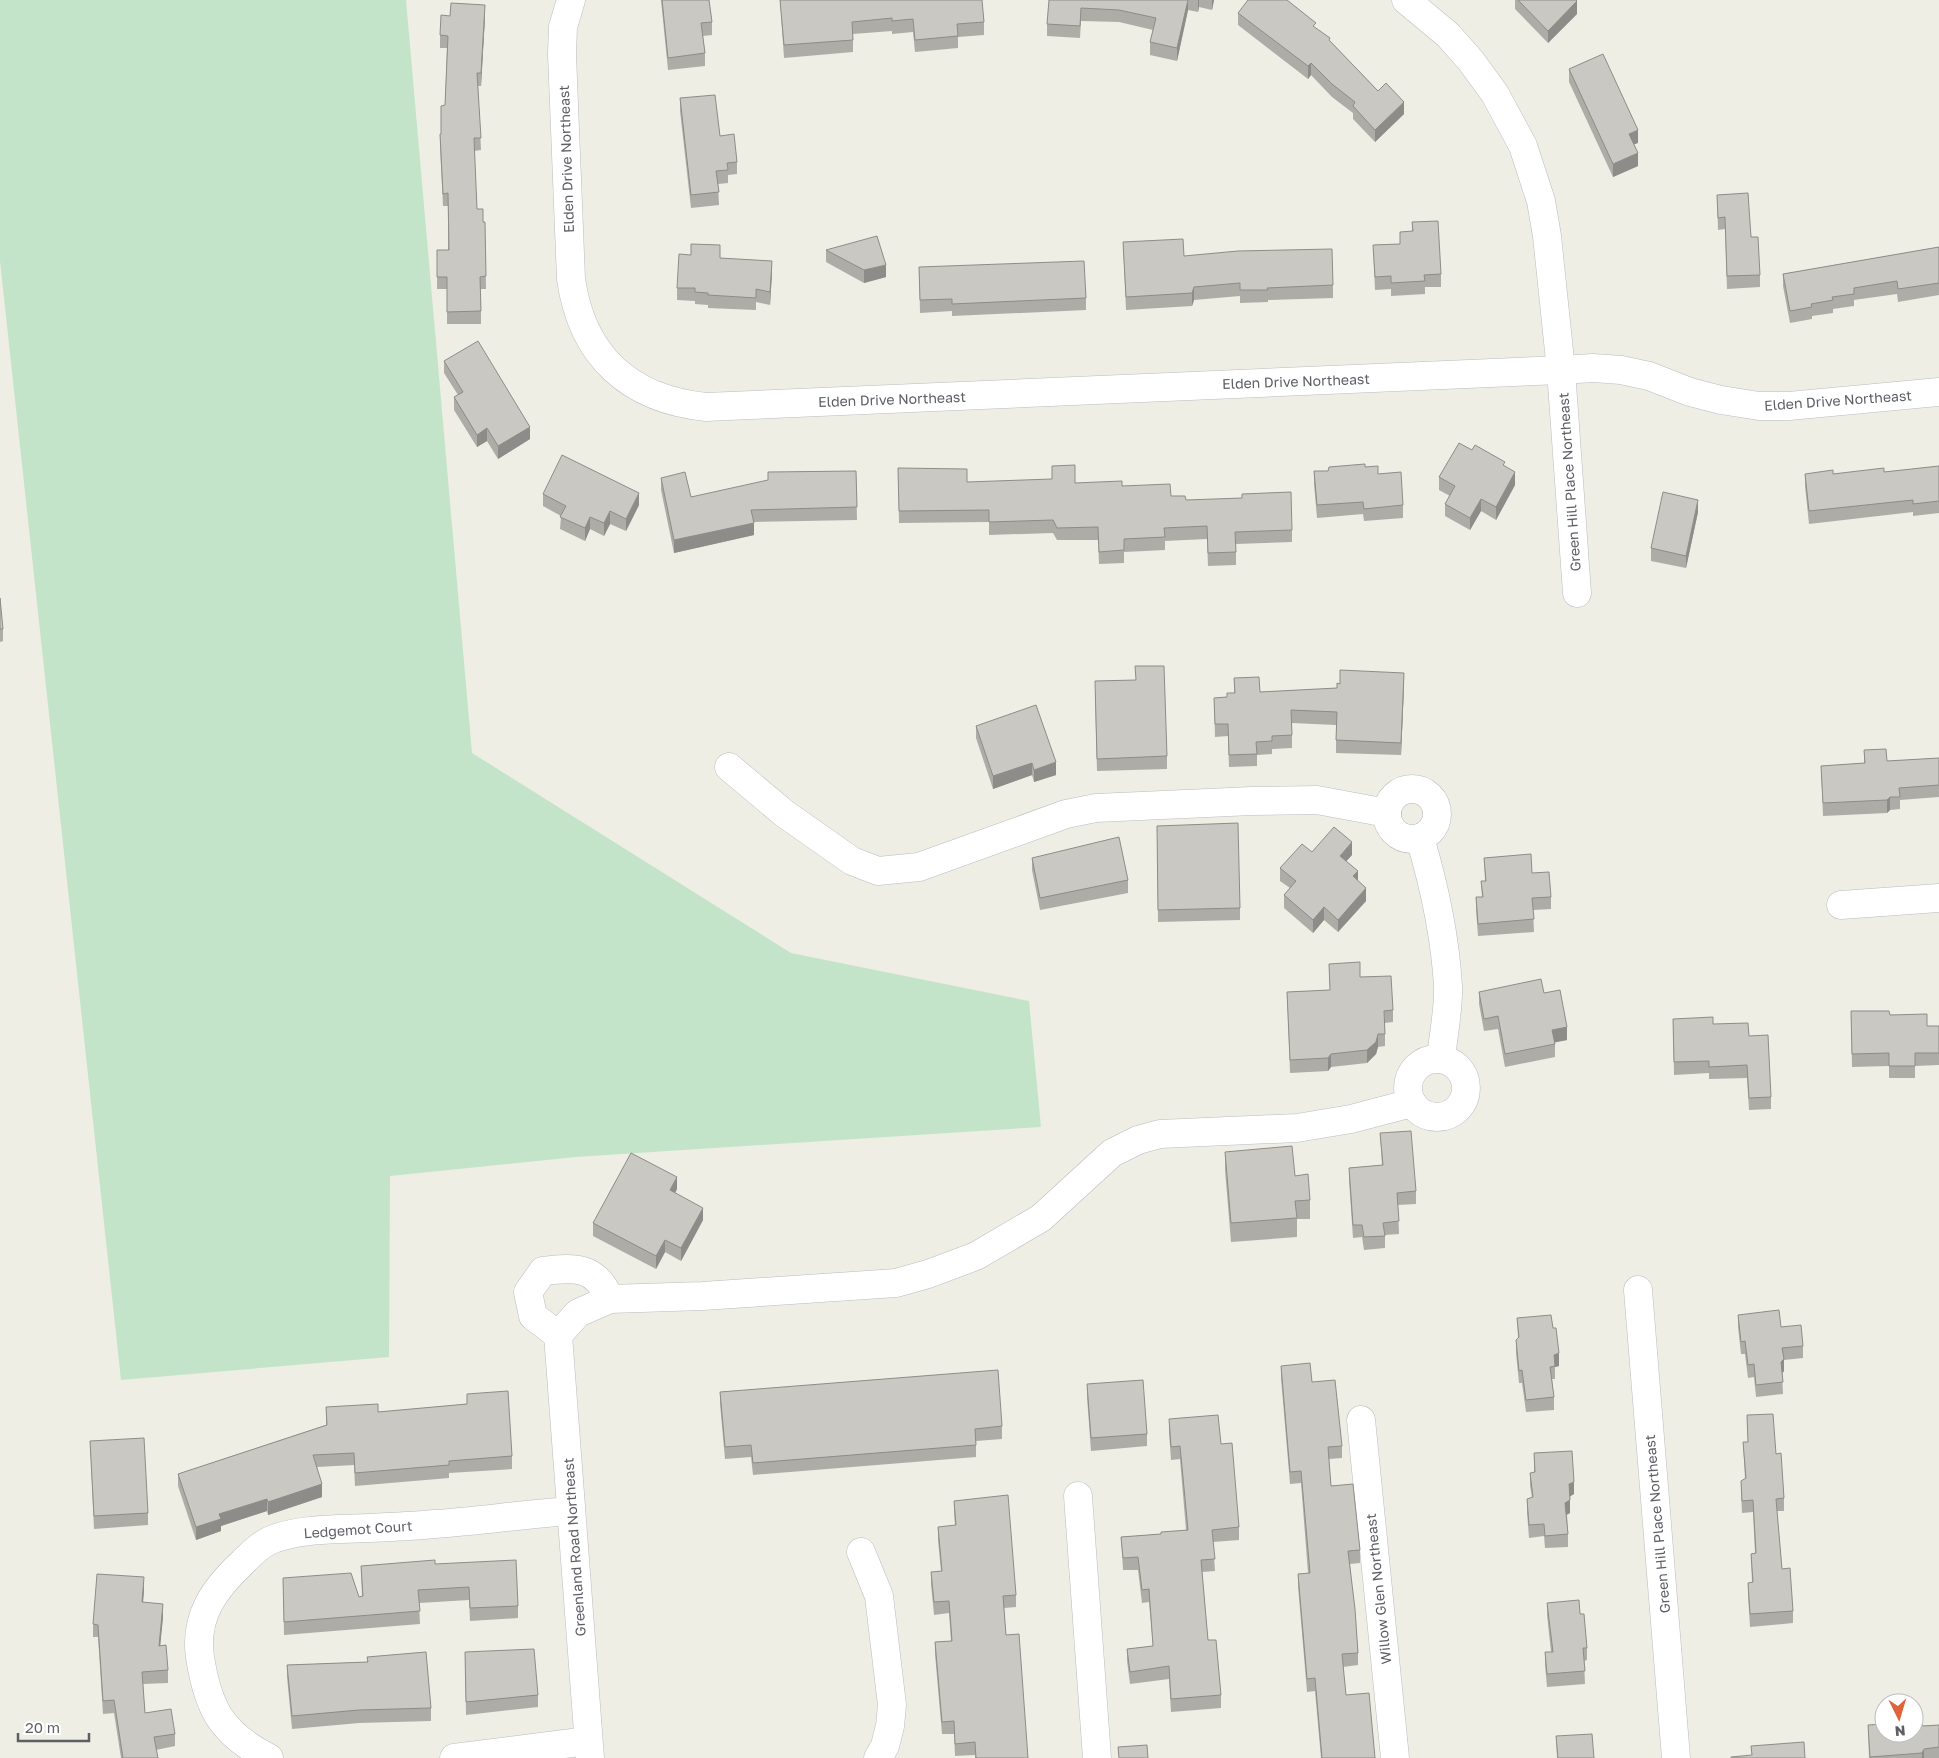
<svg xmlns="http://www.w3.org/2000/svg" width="1939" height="1758" font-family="'Golos Text',sans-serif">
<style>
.green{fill:#c4e4c9}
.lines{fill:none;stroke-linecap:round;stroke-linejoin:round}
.minor-casing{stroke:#babbc0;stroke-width:29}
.minor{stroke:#fff;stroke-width:28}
.wall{fill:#aeaca7}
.shaded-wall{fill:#8d8c88}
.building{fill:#cac8c2;stroke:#8d8c88}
.labels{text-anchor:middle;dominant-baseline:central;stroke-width:4.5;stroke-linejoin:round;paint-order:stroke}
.street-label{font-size:14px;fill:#5d5f65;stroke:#fff}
</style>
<rect width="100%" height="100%" fill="#eeeee5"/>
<path class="green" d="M0,0H406L472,753L791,953L1029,1001L1041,1127L576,1157L390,1176L389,1357L121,1380L0,261Z"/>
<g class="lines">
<g class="minor-casing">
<g id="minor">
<path d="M571,0L563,27L562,54L571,279C582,356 629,399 706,407L1561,370L1547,236L1541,201L1523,146L1495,94L1471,61L1448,35L1406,0"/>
<path d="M1577,593L1561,370L1593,368L1621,370L1649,376L1690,392L1721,400L1759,406H1789L1939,392"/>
<path d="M729,767L785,814L852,861L878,871L919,867L1066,814L1096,808L1252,801L1317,800L1387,813"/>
<circle cx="1412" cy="814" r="25"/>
<path d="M1420,838C1434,885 1445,936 1448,986C1449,1008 1443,1036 1441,1059"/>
<path d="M1841,905L1939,898"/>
<circle cx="1437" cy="1088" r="29"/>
<path d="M1638,1290L1676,1758"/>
<path d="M558,1335L578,1313L610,1299L703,1296L896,1283L928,1274L976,1256L1041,1218L1112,1153L1138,1140L1160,1134L1297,1128L1351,1119L1412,1103"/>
<path d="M558,1335L590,1758"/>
<path d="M558,1335L533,1316L528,1292L543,1271C575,1267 596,1266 610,1299"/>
<path d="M1361,1420L1395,1758"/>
<path d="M1078,1496L1097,1758"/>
<path d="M861,1552L879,1596L892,1705L890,1726L885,1746L878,1758"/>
<path d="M269,1758C222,1734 208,1709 200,1657C194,1616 215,1588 243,1562C253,1552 263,1542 276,1538C297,1531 319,1530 340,1529C372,1528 403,1527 435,1524C480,1521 525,1514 571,1511"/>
<path d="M454,1758L588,1741"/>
</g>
</g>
<use href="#minor" class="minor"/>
</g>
<g class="wall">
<path d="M661,0H709L712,22V35L703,36L705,53V66L668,70Z"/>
<path d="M780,0L984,22V35L958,37V48L915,52L913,32L892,34V31L853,34V52L784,58Z"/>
<path d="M1049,0H1214L1212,10L1199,7L1198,12L1188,10L1177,61L1150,55V42L1153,30L1119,22L1081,21L1080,38L1047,36V24Z"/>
<path d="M1515,0H1576L1577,14L1548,43L1515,9Z"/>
<path d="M1238,13L1316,28L1330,41L1378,91L1404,114L1375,142L1353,119V113L1332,97L1311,75L1308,79L1238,25Z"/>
<path d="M485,17L481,86H478L481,150L474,151L477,209L483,222H485L486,289H481V324H447V289H437V250H448V206H443L440,146V134H441L445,105L447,48H440V35Z"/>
<path d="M1569,69L1638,143L1634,144L1638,166L1613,177L1569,82Z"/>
<path d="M680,98L737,162V174L728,175V183L718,184L719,205L691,208L680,111Z"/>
<path d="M1717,195L1751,237L1760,275V287L1727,289L1725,229L1718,230Z"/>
<path d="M1412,222L1441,274V287H1425V294L1391,296V289L1375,290L1373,245L1400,244L1412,231Z"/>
<path d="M1123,242L1184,256L1333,285V298L1268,300V302L1240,303V296L1194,300L1192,306L1126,310Z"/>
<path d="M1939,247V295L1898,302L1897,294L1854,300V306L1833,309V313L1812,316V319L1790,323L1783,286V274Z"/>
<path d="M826,250L886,277L864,283L826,262Z"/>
<path d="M720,258L772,273L770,305L756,302V310L708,308V305L695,304V301L677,300V288Z"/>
<path d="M919,267L1086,298V310L952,316V311L920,313Z"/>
<path d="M444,361L530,439L498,459L487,441L477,447L454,410V397L458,395L444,373Z"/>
<path d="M1472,450L1505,466L1515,485L1496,520L1481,511L1470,530L1445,516V504L1450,496L1439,490V477Z"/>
<path d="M1939,466V513L1913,516V512L1809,524L1805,486V474H1833L1884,472Z"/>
<path d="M1365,467L1378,474L1403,505V518L1364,521L1363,514L1317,518L1314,484V471H1328Z"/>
<path d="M898,468L967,482L1075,483L1122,486L1186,500L1292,530V542L1236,544V565L1208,566L1207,539L1165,541V550L1124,552V563L1099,564L1098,540H1057L1053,533L989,535V522L899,523Z"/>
<path d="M856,471L857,520L754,522V535L674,553L661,490V478L691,497Z"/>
<path d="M543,494L639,505L626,531L610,524L604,536L590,529L585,541L560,529L561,516L543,506Z"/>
<path d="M1698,512L1686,568L1651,561V548Z"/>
<path d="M0,598L3,629V641L0,642Z"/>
<path d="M1234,678L1260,692L1404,685L1401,755L1336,753V725L1292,723V748L1272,749V754L1257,755V766L1229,767L1228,736L1215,737L1214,698L1227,697L1234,693Z"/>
<path d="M1095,694L1167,756V769L1097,771Z"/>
<path d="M976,726L1056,775L1034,782L1032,775L993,789L976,738Z"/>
<path d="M1864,750L1887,761L1939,758V797L1900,800V809L1890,810L1887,813L1823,816L1821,766L1864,763Z"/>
<path d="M1157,839L1240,908V920L1158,922Z"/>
<path d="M1312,852L1352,855L1346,861L1358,881L1366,901L1338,932L1324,920L1313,933L1284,908V895L1290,888L1280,881V868Z"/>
<path d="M1032,858L1128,880V893L1040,910L1032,870Z"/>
<path d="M1484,858L1532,873L1551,897V909L1533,910L1534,932L1478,936L1476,910V897H1482L1481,881H1485Z"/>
<path d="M1329,964L1360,977L1393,1010V1022L1385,1023V1046L1378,1047L1376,1054L1367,1063L1331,1067L1328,1071L1290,1073L1287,992L1330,990Z"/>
<path d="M1479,992L1544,993L1567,1040L1555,1042V1057L1505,1067L1498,1029L1484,1031L1479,1004Z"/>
<path d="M1851,1011L1890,1015L1927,1026H1939V1065L1915,1066V1078H1889V1066L1852,1067Z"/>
<path d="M1673,1019L1713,1024L1749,1036L1771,1097V1109L1749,1110L1747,1078L1709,1079V1073L1674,1075Z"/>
<path d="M1380,1133L1416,1191V1204L1398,1205L1399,1234L1385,1235V1248L1364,1250L1362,1237L1353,1238L1349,1180V1168L1382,1165Z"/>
<path d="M1225,1152L1295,1176L1310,1200V1219H1297V1237L1231,1242L1225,1170Z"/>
<path d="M677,1189L675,1193L703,1220L681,1261L665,1252L656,1269L593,1236V1223Z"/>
<path d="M1738,1315L1781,1327L1803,1346V1358L1784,1360V1371L1782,1373L1783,1394L1756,1397L1754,1377L1748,1378L1745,1354H1741L1738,1327Z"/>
<path d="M1517,1318L1559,1366L1555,1367V1379H1552L1554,1397V1410L1526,1412L1522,1383H1519L1516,1353V1340L1518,1338Z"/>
<path d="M1281,1366L1312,1382L1342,1446V1458L1329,1459L1331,1486L1360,1550V1563L1350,1564L1358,1653V1665L1343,1667L1346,1695L1375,1758H1321L1315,1691L1307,1692L1298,1586V1574L1308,1573L1301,1483L1290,1484L1281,1378Z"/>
<path d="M1087,1384L1147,1434V1446L1091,1451L1087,1397Z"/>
<path d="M720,1392L1002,1426V1439L976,1441V1457L753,1475L751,1457L725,1459L720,1404Z"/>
<path d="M467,1394L512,1456V1469L449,1473V1478L355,1486L354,1465L317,1467L322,1497L268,1515L267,1511L221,1526V1531L196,1540L178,1486V1474L326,1425V1407L378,1412L467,1404Z"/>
<path d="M1747,1415L1776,1454L1784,1498V1511H1777L1782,1569L1793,1611V1623L1750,1627L1748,1595V1583L1752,1582L1751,1554L1755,1553L1753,1512L1742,1513L1741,1493V1481L1745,1479L1743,1442H1748Z"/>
<path d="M1169,1419L1221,1444L1239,1527V1540L1213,1542L1215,1571L1202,1572L1208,1640L1221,1695V1708L1171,1712L1169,1679L1130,1684L1127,1661V1649L1153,1646L1149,1602L1142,1603L1138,1570H1123L1121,1537L1161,1534L1186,1530L1180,1459L1171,1460L1169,1432Z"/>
<path d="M90,1441L148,1513V1525L94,1529Z"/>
<path d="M1534,1453L1574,1494L1570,1496V1513L1567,1515L1568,1534V1547L1545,1548L1544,1536L1529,1538L1527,1512V1499L1532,1498L1530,1485V1473H1534Z"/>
<path d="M954,1501L1016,1595V1607L1004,1608L1006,1635L1028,1758H975V1755L955,1756L954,1734H942L935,1654V1642L951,1641L949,1613L934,1615L931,1584V1572L941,1571L938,1540V1527L955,1526L954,1513Z"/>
<path d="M435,1564L518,1606V1618L470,1621L469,1600L419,1603L420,1624L284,1635L283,1578L359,1597H362L361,1566Z"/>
<path d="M144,1590L143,1602L163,1617L160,1646L168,1670V1683L143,1684L145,1713L175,1734V1746L156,1750L158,1758H121L114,1713L103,1714L98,1637H93V1624Z"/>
<path d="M1547,1603L1580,1614L1587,1648V1660L1584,1661L1585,1684L1547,1687L1545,1665V1652H1551L1547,1615Z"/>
<path d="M465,1652L538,1695V1707L466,1715Z"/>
<path d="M367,1657L431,1708V1721L359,1723L292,1729L287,1677V1665L367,1662Z"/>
<path d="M1868,1725L1923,1726L1939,1725V1758H1869Z"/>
<path d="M1556,1736L1594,1758H1557Z"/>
</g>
<g class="shaded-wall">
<path d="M1188,0V10L1177,61V48Z"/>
<path d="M1198,0H1199V7L1198,12Z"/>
<path d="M1212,0H1214L1212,10Z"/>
<path d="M1577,1V14L1548,43V31Z"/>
<path d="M485,5V17L481,86V73Z"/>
<path d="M1311,63V75L1308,79V66Z"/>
<path d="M1404,102V114L1375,142V130Z"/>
<path d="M1638,130V143L1629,146V134Z"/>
<path d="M1638,153V166L1613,177V164Z"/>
<path d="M772,261V273L770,305V292Z"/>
<path d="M886,265V277L864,283V270Z"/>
<path d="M1194,287V300L1192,306V293Z"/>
<path d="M530,427V439L498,459V446Z"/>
<path d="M487,428V441L477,447V435Z"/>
<path d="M1515,472V485L1496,520V507Z"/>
<path d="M639,493V505L626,531V519Z"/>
<path d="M1481,499V511L1470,530V518Z"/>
<path d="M1698,500V512L1686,568V556Z"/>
<path d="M610,511V524L604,536V523Z"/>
<path d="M590,517V529L585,541V528Z"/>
<path d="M754,523V535L674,553V540Z"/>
<path d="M1404,673V685L1401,755V743Z"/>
<path d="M1056,762V775L1034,782V770Z"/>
<path d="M1032,763V775L993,789V776Z"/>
<path d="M1890,797V810L1887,813V800Z"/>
<path d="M1352,842V855L1340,868V856Z"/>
<path d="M1358,871V884L1353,876Z"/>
<path d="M1366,888V901L1338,932V920Z"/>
<path d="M1324,907V920L1313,933V920Z"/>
<path d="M1567,1027V1040L1552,1043V1030Z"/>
<path d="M1378,1034V1047L1376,1054L1367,1063V1050Z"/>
<path d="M1331,1054V1067L1328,1071V1058Z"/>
<path d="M677,1177V1189L670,1203V1190Z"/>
<path d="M703,1208V1220L681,1261V1248Z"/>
<path d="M665,1240V1252L656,1269V1256Z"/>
<path d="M1559,1353V1366L1555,1367L1554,1355Z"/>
<path d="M1784,1359V1371L1781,1375V1362Z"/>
<path d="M1574,1482V1494L1569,1497V1484Z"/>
<path d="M322,1484V1497L268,1515V1502Z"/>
<path d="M267,1499V1511L221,1526V1531L196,1540V1527L219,1514Z"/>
<path d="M1570,1500V1513L1565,1515V1503Z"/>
<path d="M144,1577V1590L142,1615V1602Z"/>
<path d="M163,1604V1617L159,1658V1646Z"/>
<path d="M1924,1749V1758H1922V1753Z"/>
</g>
<g class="building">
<path d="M662,0H709L712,22L701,23L705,53L668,58Z"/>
<path d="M780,0H982L984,22L957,24L958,36L915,40L913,19L892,21V18L852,22L853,40L784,45Z"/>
<path d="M1049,0H1188L1177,48L1150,42L1156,18L1119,10L1081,8L1080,26L1047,24Z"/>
<path d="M1248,0H1287L1316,23L1313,26L1330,38L1329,40L1378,91L1386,83L1404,102L1375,130L1353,106L1355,102L1332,84L1311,63L1308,66L1238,13Z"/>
<path d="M1518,0H1576L1577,1L1548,31Z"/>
<path d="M451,3L485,5L481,73H477L481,138H474L477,209H483V222H485L486,276L480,277L481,311L447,312V277H437V250H449L448,193L443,194L440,134H441V106L445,105L448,36L440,35L441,15L450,16Z"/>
<path d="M1603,54L1638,130L1629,134L1638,153L1613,164L1569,69Z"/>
<path d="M715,95L720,136L734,134L737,162L727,163L728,170L716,171L719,192L691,195L680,98Z"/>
<path d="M1748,193L1751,237H1758L1760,275L1727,276L1725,217L1718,218L1717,195Z"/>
<path d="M1438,221L1441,274L1424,275L1425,281L1391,283V276L1375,277L1373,245L1400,244V232L1413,231L1412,222Z"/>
<path d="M877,236L886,265L864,270L826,250Z"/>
<path d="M1183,239L1184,256L1238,251L1332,249L1333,285L1267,288L1268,290H1240V283L1194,287L1192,293L1126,297L1123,242Z"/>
<path d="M691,244L720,245V258L772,261L770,292L756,289V298L708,295V293L695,292V288H677L679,254L691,255Z"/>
<path d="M1939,247V283L1898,289L1897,281L1854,288V294L1832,297L1833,300L1811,304L1812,307L1790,311L1783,274Z"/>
<path d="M1084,261L1086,298L952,304V299L920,300L919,267Z"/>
<path d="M478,341L530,427L498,446L487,428L477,435L454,397L463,392L444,361Z"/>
<path d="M1459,443L1472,450L1475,445L1505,462L1503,465L1515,472L1496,507L1481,499L1470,518L1445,504L1455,486L1439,477Z"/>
<path d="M562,455L639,493L626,519L610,511L604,523L590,517L585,528L560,517L566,506L543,494Z"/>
<path d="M1365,464V467L1378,466V474L1401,472L1403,505L1364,509L1363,502L1317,505L1314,471H1328L1329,467Z"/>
<path d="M1075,465V483L1122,481V486L1170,484L1171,496H1185L1186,500L1242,498V494L1291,492L1292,530L1235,532L1236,552L1208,553L1207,526L1164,528L1165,537L1124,539V550L1099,552L1098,527L1057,528L1053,520L989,522V510L899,511L898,468L967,469V482L1052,479V466Z"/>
<path d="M1939,466V501L1913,504V500L1809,511L1805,474L1833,470V474L1884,468V472Z"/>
<path d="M856,471L857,507L751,510L754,523L674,540L661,478L685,472L691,497L768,480V472Z"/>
<path d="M1663,492L1698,500L1686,556L1651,548Z"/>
<path d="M0,598L3,629H0Z"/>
<path d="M1135,666H1164L1167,756L1097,759L1095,681L1136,680Z"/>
<path d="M1340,670L1404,673L1401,743L1336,740L1337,712L1291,710L1292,735L1272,736V741L1256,742L1257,754L1229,755L1228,724H1215L1214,698L1227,697V693H1235L1234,678L1259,677L1260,692L1337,688V683L1340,684Z"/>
<path d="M1036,705L1056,762L1034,770L1032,763L993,776L976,726Z"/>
<path d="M1886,749L1887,761L1939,758V785L1899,788L1900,797H1890L1887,800L1823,803L1821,766L1865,763L1864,750Z"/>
<path d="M1238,823L1240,908L1158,910L1157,826Z"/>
<path d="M1334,827L1352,842L1340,856L1358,871L1353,876L1366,888L1338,920L1324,907L1313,920L1284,895L1296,881L1280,868L1302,844L1312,852Z"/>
<path d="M1119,837L1128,880L1040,898L1032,858Z"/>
<path d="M1531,854L1532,873L1549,872L1551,897L1532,898L1534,919L1478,924L1476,897H1483L1481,881H1486L1484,858Z"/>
<path d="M1360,962V977L1391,976L1393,1010L1384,1011L1385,1034H1378L1376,1042L1367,1050L1331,1054L1328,1058L1290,1060L1287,992L1330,990L1329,964Z"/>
<path d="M1541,979L1544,993L1560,990L1567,1027L1552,1030L1555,1044L1505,1054L1498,1016L1484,1019L1479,992Z"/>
<path d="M1851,1011H1889L1890,1015L1927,1014V1026H1939V1053H1915V1066H1889V1053L1852,1054Z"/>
<path d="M1713,1017V1024L1748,1023L1749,1036L1768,1035L1771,1097L1749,1098L1747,1065L1709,1067V1061L1674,1062L1673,1019Z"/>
<path d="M1411,1131L1416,1191L1397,1193L1399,1221L1383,1223L1385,1236L1364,1237L1362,1225H1353L1349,1168L1383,1165L1380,1133Z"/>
<path d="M1292,1146L1295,1176L1308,1174L1310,1200L1295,1201L1297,1218L1231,1223L1225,1152Z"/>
<path d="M631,1153L677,1177L670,1190L703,1208L681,1248L665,1240L656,1256L593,1223Z"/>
<path d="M1779,1310L1781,1327L1801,1325L1803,1346L1782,1348L1784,1359L1781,1362L1783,1382L1756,1385L1754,1364L1748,1365L1745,1341L1741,1342L1738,1315Z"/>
<path d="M1551,1315L1553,1328H1556L1559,1353L1554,1355L1555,1366L1550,1367L1554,1397L1526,1400L1522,1370L1519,1371L1516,1340L1519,1337L1517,1318Z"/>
<path d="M1310,1363L1312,1382L1335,1380L1342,1446L1328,1447L1331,1486L1353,1484L1360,1550L1348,1551L1355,1609L1358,1653L1342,1654L1346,1695L1369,1693L1375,1758H1322L1315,1678L1307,1679L1298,1574L1310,1573L1301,1471L1290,1472L1281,1366Z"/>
<path d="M998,1370L1002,1426L975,1429L976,1445L753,1463L751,1445L725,1447L720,1392Z"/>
<path d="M1143,1380L1147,1434L1091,1438L1087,1384Z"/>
<path d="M508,1391L512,1456L449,1461V1465L355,1473L354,1453L313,1455L322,1484L268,1502L267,1499L219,1514L221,1519L196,1527L178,1474L327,1425L326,1407L378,1404V1412L467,1404V1394Z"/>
<path d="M1773,1414L1776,1454L1781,1453L1784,1498L1776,1499L1782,1569L1790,1568L1793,1611L1750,1614L1748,1583L1753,1582L1751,1554L1756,1553L1753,1500L1742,1501L1741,1481L1746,1478L1743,1442H1748L1747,1415Z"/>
<path d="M1218,1415L1221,1444L1232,1443L1239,1527L1212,1530L1215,1559L1201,1560L1208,1640H1216L1221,1695L1171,1699L1169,1666L1130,1672L1127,1649L1153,1646L1149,1589L1142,1590L1138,1557L1123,1558L1121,1537L1161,1534V1532L1188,1530L1180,1446L1171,1447L1169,1419Z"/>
<path d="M144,1438L148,1513L94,1516L90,1441Z"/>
<path d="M1572,1451L1574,1482L1569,1484L1570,1500L1565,1503L1568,1534L1545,1536L1544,1524L1529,1525L1527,1499L1533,1497L1530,1473L1535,1472L1534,1453Z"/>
<path d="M1008,1495L1016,1595L1003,1596L1006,1635L1019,1634L1028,1758H976L975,1742L955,1744L954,1721L942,1722L935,1642L952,1641L949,1601L934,1602L931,1572L942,1571L938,1527L956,1525L954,1501Z"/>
<path d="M435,1560V1564L516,1560L518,1606L470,1608L469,1587L418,1590L420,1611L284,1622L283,1578L351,1573L359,1597L363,1596L361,1566Z"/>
<path d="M97,1574L144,1577L142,1602L163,1604L159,1646L166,1645L168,1670L142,1672L145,1713L171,1709L175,1734L154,1737L158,1758H123L114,1700L103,1701L98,1625L93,1624Z"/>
<path d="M1579,1600L1580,1614H1584L1587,1648H1583L1585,1671L1547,1674L1545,1652H1553L1547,1603Z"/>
<path d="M534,1649L538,1695L466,1702L465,1652Z"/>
<path d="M426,1652L431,1708L359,1710L292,1716L287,1665L368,1662L367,1657Z"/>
<path d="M1914,1721H1920L1923,1726L1939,1725V1747L1924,1749L1922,1753L1870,1757L1868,1725L1884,1724V1733H1914Z"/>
<path d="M1592,1734L1594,1758H1558L1556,1736Z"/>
<path d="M1804,1742L1805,1758H1731V1757L1752,1755L1751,1746Z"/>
<path d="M1147,1745L1148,1758H1119L1118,1747Z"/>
</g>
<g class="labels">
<g class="street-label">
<text transform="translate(566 159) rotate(-92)">Elden Drive Northeast</text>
<text transform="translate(1296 381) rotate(-2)">Elden Drive Northeast</text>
<text transform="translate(892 399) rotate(-2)">Elden Drive Northeast</text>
<text transform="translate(1838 400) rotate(-4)">Elden Drive Northeast</text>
<text transform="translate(1569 482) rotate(-94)">Green Hill Place Northeast</text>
<text transform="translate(1657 1524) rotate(-95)">Green Hill Place Northeast</text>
<text transform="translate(358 1529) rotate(-4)">Ledgemot Court</text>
<text transform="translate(574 1547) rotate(-94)">Greenland Road Northeast</text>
<text transform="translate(1378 1589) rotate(-96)">Willow Glen Northeast</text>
</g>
</g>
<g transform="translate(1899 1718) rotate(175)"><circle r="24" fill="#ffffff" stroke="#bebfc1"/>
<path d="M0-4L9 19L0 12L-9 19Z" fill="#dd643c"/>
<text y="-8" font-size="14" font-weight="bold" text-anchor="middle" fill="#5d5f65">N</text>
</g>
<path d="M18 1733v8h71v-8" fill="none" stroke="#5d5f65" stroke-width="2.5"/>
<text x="25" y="1733" font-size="15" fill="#5d5f65" stroke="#ffffff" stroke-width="4" paint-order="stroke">20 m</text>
</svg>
